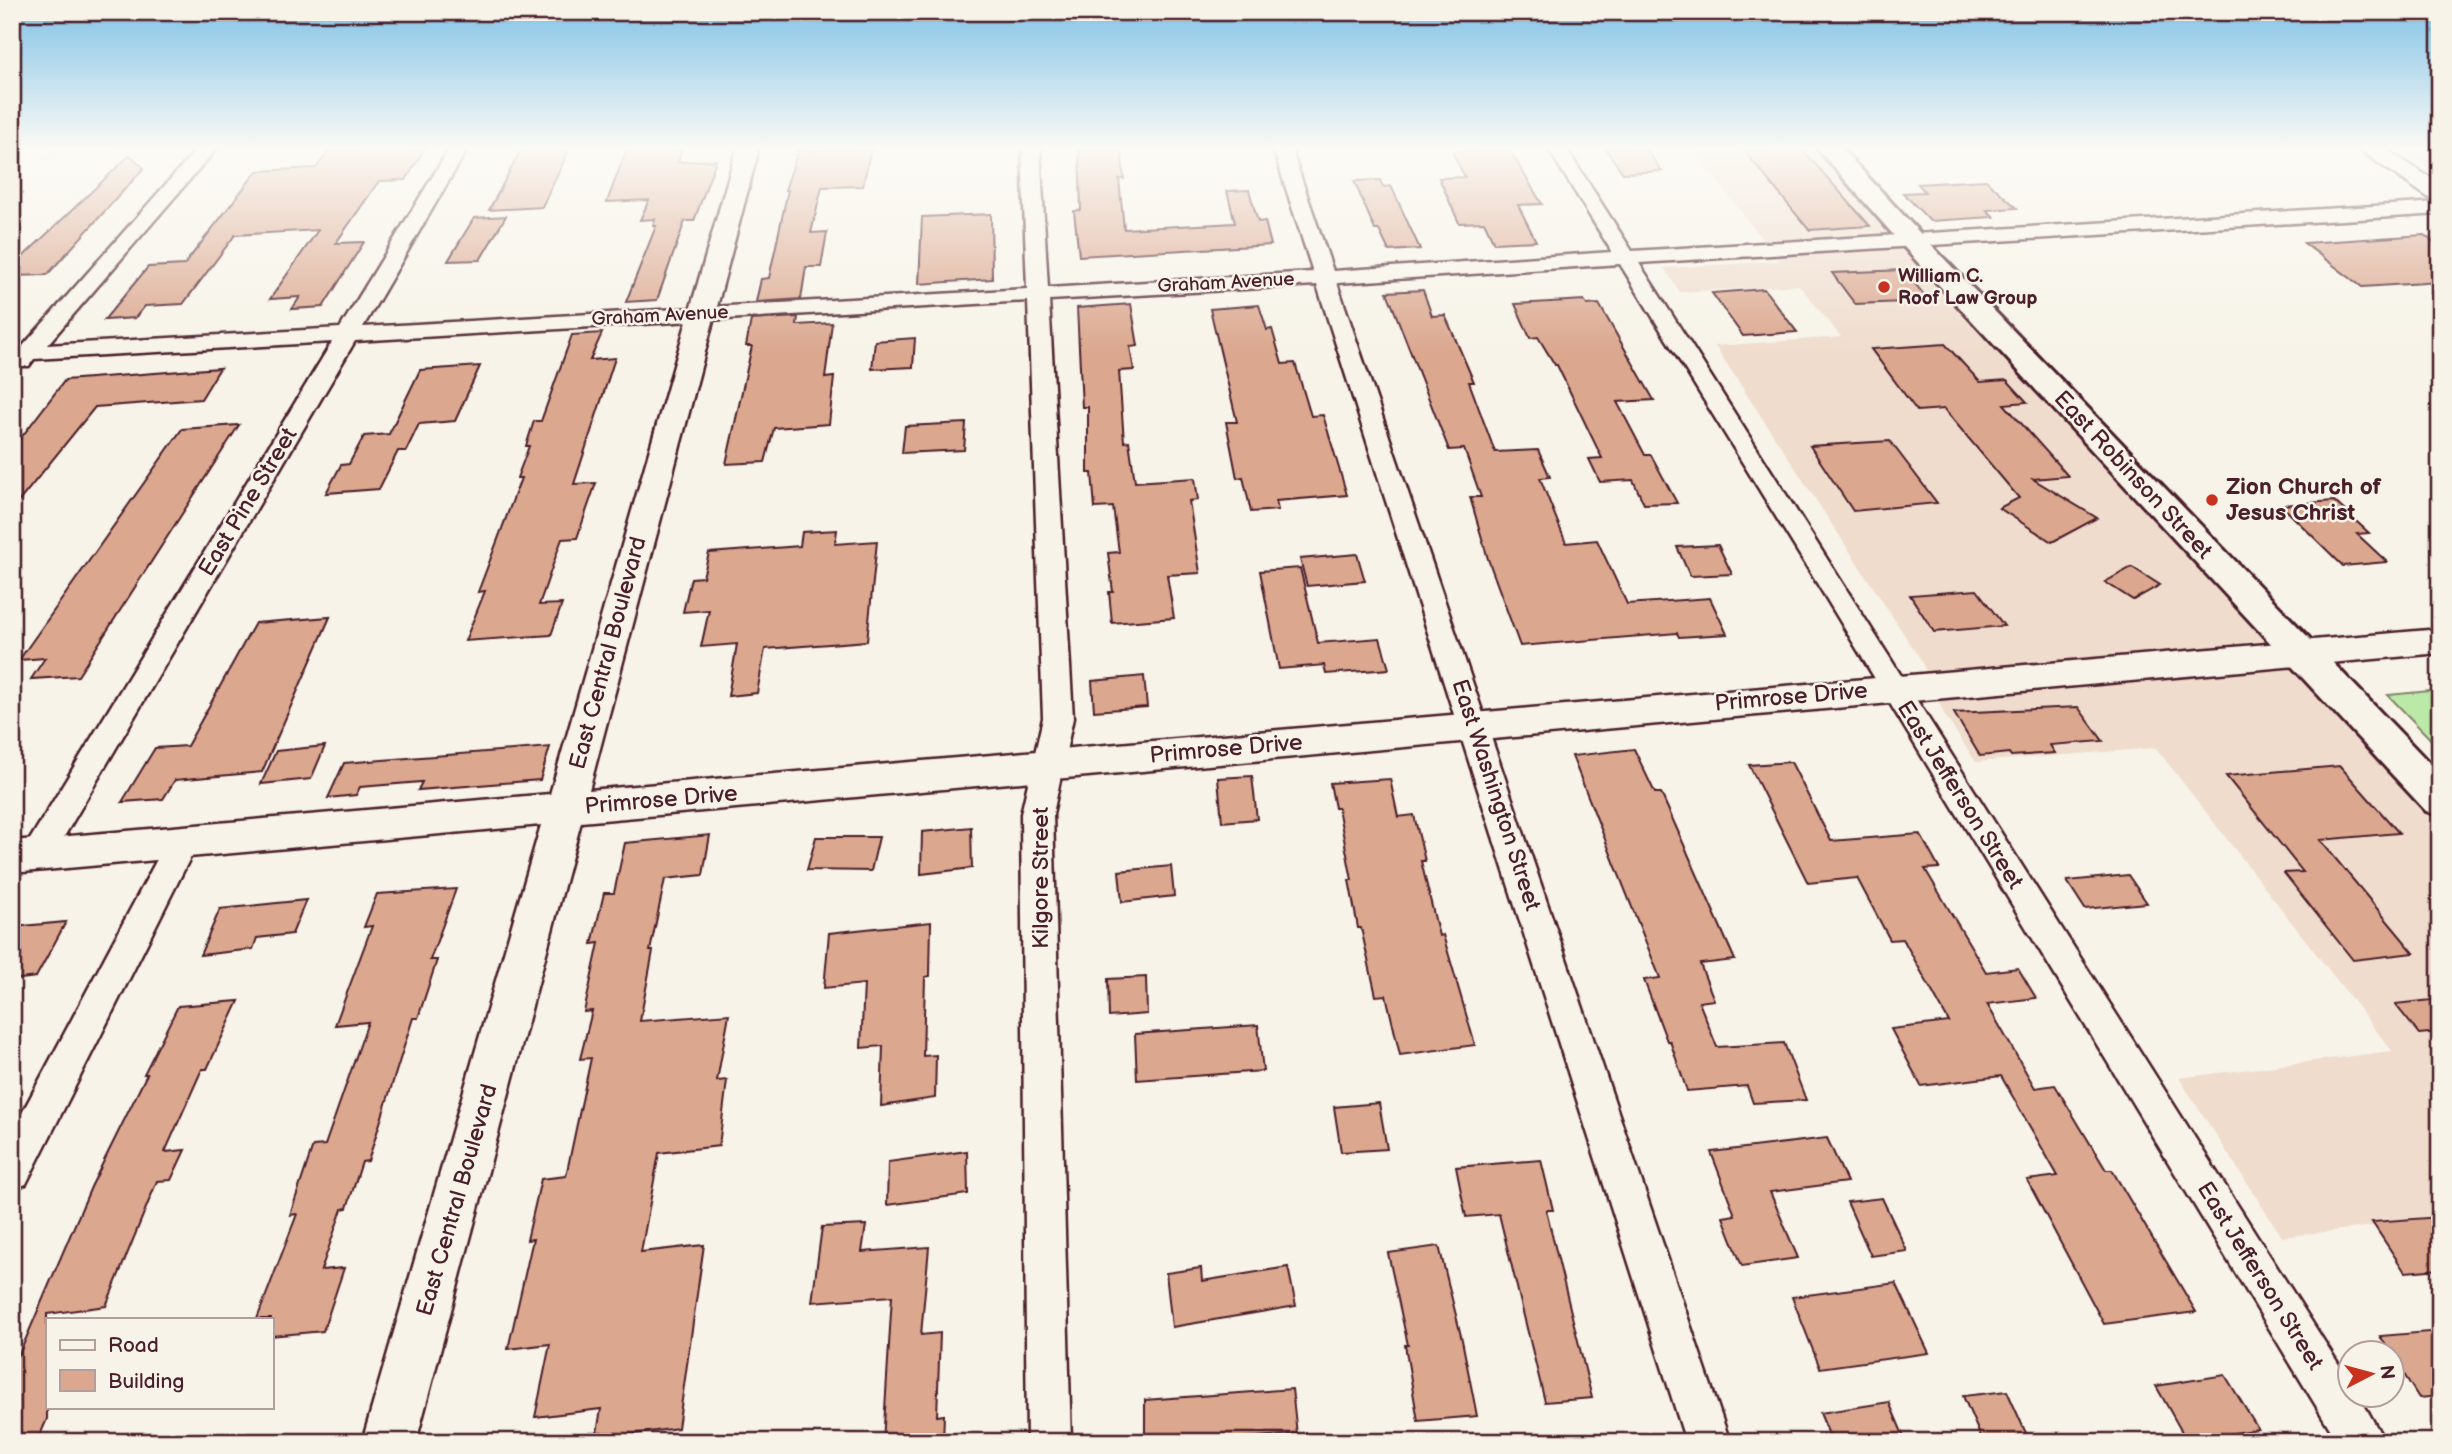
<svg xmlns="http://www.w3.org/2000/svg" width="2452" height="1454" font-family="'Balsamiq Sans',sans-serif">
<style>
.built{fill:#efdccd}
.green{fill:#bbe9a7;stroke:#828469;stroke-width:2}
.building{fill:#dba78f;stroke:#4a1f2b;stroke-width:2}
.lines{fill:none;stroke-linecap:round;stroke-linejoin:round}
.minor-casing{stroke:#4a1f2b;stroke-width:5}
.tertiary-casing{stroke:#4a1f2b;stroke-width:5}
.secondary-casing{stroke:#4a1f2b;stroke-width:6}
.minor{fill:#f7f3e8;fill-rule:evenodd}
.tertiary{fill:#f7f3e8;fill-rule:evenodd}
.secondary{fill:#f7f3e8;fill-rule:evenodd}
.poi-dot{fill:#c8321e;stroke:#f7f3e8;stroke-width:2.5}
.labels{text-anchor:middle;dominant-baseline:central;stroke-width:5;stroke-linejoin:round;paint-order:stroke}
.far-poi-label{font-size:19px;font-weight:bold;fill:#4a1f2b;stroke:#f7f3e8;text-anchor:start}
.far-street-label{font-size:19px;fill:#4a1f2b;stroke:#f7f3e8}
.street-label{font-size:23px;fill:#4a1f2b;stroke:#f7f3e8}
.poi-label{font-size:23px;font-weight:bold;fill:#4a1f2b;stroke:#f7f3e8;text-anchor:start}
</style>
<rect width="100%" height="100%" fill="#f7f3e8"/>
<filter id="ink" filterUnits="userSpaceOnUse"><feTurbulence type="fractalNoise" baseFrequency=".0143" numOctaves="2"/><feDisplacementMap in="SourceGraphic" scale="14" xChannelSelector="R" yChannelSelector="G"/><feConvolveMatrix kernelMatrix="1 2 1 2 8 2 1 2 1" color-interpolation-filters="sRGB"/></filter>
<g filter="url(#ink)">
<g class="built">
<path d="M52,148H119L111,157L39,160Z"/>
<path d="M1692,148H1827L2440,808V1218L2282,1237L2179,1078L2392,1051L2156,748L1976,762L1945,716L1921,660L1715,346L1841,337L1799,285L1680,292L1664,268L1779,261Z"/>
<path d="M2397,148H2440V176Z"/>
</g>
<path class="green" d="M2440,690V749L2388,695Z"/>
<g class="building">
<path d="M331,148H425L406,180L379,181L336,243L364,242L323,307L292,309L300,297L270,299L318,230L235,235L183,304L145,306L135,318L104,320L148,267L184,265L257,171L316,168Z"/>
<path d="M522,148H570L542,207L489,210Z"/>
<path d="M627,148H682L678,162L716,160L694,221H685L657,300L626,302L656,226H653L655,219L640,220L649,200L607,202Z"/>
<path d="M871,148L863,186L822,187L811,233L827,232L821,267H806L801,299L756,302L761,279L769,278L788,190H785L798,151Z"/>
<path d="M1079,148H1121L1124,179H1119L1124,229L1235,223L1227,191L1249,190L1258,222L1265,221L1271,245L1079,256L1074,211L1081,210Z"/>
<path d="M1605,148H1645L1662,171L1623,173Z"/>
<path d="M1742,148H1801L1870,226L1809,230Z"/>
<path d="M1509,149L1542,204L1518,205L1536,241L1494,243L1484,222L1459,223L1439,178L1465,177L1452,152Z"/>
<path d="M130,155L144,168L47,275L12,276V267Z"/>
<path d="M1380,180L1383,187L1391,186L1420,249L1389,251L1379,230H1375L1354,181Z"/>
<path d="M1986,180L2017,208L1987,210L1994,217L1930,221L1903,193L1925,192L1918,184Z"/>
<path d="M991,214L992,279L919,284L922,217Z"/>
<path d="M506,216L480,260L448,261L474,218Z"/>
<path d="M2424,235L2440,247V282L2362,287L2304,243Z"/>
<path d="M1904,270L1929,301L1855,304L1832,273Z"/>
<path d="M1764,289L1797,332L1743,336L1712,293Z"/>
<path d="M1423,290L1432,316L1445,315L1474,382H1469L1495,452L1538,450L1550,477L1540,478L1566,543L1597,540L1627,604L1710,598L1727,634L1679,637L1677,633L1520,646L1488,559L1470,497H1481L1464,449L1449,450L1387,292Z"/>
<path d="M1584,300L1587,305L1599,304L1654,400L1617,402L1645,455H1651L1677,503L1644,504L1633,480L1600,482L1589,459L1602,458L1557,365H1555L1538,337L1530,338L1515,304Z"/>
<path d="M1131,304L1138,346L1130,347L1134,370L1119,371L1124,442L1129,441L1135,482L1195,478L1198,500L1189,501L1200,573L1167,575L1174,618L1112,623L1109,592H1113L1108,553L1119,552L1113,507L1095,508L1092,473H1088V407H1082L1077,308Z"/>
<path d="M1259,305L1267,330L1272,329L1282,364L1295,363L1311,416L1323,415L1347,495L1276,501L1278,510L1251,512L1243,477L1237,478L1226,422H1237L1210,309Z"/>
<path d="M798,317L797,325L832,323L825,378L834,377L829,424L774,428L765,462L726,464L752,346H746L751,320Z"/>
<path d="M602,333L590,360L615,358L574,484L596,483L577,538L562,539L559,547L539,605L562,604L551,635L465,641L485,591L478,592L521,478H517L529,446H526L534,421H541L572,335Z"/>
<path d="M915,338L913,367L872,369L875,341Z"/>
<path d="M1945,344L1980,382L2007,380L2027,402L2004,404L2068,476L2033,479L2097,518L2052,542L1999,508L2019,498L1944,409L1917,411L1871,349Z"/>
<path d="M480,366L455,421L419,424L406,451H398L379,489L326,493L341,465L349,464L364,436L389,434L420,370Z"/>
<path d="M220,368L201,399L95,407L12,510V440L20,439L65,380Z"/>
<path d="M966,423L964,450L902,453L905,426Z"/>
<path d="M239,425L78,676L31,679L45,658L19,660L182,429Z"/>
<path d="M1890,441L1937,503L1853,511L1810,446Z"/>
<path d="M2334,501L2369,533L2357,534L2387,562L2343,566L2281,505Z"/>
<path d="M837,530L835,544L877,541L867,641L765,649L757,693L728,696L737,644L701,647L709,610L683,612L691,578L703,577L709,553L800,546L802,532Z"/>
<path d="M1718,545L1732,574L1690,576L1677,547Z"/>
<path d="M1357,554L1365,581L1307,586L1300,559Z"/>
<path d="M2132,567L2160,585L2133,600L2105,582Z"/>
<path d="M1300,568L1318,643L1380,638L1389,669L1326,674L1324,665L1279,669L1260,571Z"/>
<path d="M1977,590L2004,626L1934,632L1910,595Z"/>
<path d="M330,617L262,772L175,780L163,799L122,802L155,748L187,746L255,623Z"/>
<path d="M1144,676L1147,707L1094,711L1092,681Z"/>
<path d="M2078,707L2103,741L2050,745L2055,753L2011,756L2009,753L1980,756L1954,713Z"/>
<path d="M325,746L311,779L261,784L276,751Z"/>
<path d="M550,747L540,780L418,790L422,782L360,787L356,795L328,798L344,763Z"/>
<path d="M1634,749L1655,793H1661L1735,960L1700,964L1714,1000L1699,1002L1717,1047L1784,1043L1806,1100L1753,1103L1747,1086L1687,1091L1670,1041H1667L1644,980L1660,978L1572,756Z"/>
<path d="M1791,762L1831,841L1920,834L1939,868L1925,869L1986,972L2018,968L2036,998L1987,1004L2035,1088L2055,1085L2106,1170H2112L2196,1312L2104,1324L2027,1180L2058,1176L2001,1076L1921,1086L1891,1029L1949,1022L1903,939L1890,940L1857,878L1808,883L1749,765Z"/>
<path d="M2340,766L2399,833L2320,840L2414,953L2353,960L2284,873L2303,872L2226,776Z"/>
<path d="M1252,776L1257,819L1222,822L1218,778Z"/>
<path d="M1390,779L1398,817L1414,815L1425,861H1421L1439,936L1443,935L1475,1045L1400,1055L1386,995L1376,996L1361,928H1358L1349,880H1352L1338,808H1335L1330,783Z"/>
<path d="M971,827L972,868L921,874L922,832Z"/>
<path d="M710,835L703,875L665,879L650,951H653L640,1021L729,1014L717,1081L727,1080L719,1146L659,1153L641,1252L704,1245L678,1428L596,1439L601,1409L535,1417L550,1344L508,1349L533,1239L527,1240L541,1179L566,1176L591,1058L580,1059L592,1011L584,1012L599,943L592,944L604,893H614L625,843Z"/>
<path d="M816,837H879L871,871L807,870Z"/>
<path d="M1171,866L1174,896L1122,902L1119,871Z"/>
<path d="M2128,875L2147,903L2085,909L2067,881Z"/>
<path d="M456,889L430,960H437L418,1018H413L368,1161L362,1162L347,1208L342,1209L321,1270L344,1268L323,1331L271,1336V1319H257L297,1214L290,1215L313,1146L325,1145L368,1022L335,1025L372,926L364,927L377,894Z"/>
<path d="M306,900L292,934L257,938L253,949L200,955L220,909Z"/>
<path d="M66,922L36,977L12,980V927Z"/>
<path d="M931,922L930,976L925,977L923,1056L936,1055L935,1098L881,1106L883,1046L861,1048L864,984L824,988L829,933Z"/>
<path d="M1146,977L1147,1014L1109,1017L1108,979Z"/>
<path d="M2440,999V1032L2419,1034L2395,1004Z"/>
<path d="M239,1001L207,1069H202L165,1152L185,1150L171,1180L157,1181L106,1306L47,1314V1419L37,1442H12V1364L21,1350L91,1187L147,1074H144L178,1006Z"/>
<path d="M1258,1025L1263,1071L1137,1080L1135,1034Z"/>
<path d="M1379,1103L1387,1149L1341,1152L1334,1107Z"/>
<path d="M1827,1138L1847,1182L1770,1192L1798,1258L1742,1266L1723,1217L1735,1215L1711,1152Z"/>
<path d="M967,1151L968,1194L887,1205L888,1162Z"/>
<path d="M1541,1160L1553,1210H1546L1592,1398L1545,1402L1499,1214L1466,1217L1456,1167Z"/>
<path d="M1882,1198L1907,1251L1871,1256L1847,1202Z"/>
<path d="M2440,1217V1269L2405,1272L2372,1222Z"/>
<path d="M866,1225L862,1252L929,1247L921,1335L940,1333L937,1416L944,1415L943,1442H883L892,1296L812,1302L822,1227Z"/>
<path d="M1439,1246L1462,1340L1477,1416L1418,1421L1405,1345H1408L1388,1253Z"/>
<path d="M1288,1267L1296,1306L1172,1327L1166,1273L1201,1268L1202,1281Z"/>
<path d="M1896,1283L1929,1353L1820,1368L1792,1297Z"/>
<path d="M2440,1331V1396L2419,1398L2380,1336Z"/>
<path d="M2225,1375L2258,1429L2187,1441L2156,1386Z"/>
<path d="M1292,1389L1297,1434L1190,1442H1145V1400Z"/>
<path d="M2007,1391L2030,1442H1983L1963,1396Z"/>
<path d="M1889,1402L1906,1442H1832L1820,1413Z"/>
</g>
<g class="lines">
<g class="minor-casing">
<g id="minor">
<path d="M198,148H217L47,345L340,328L450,148H468L363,327L1027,289L1022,148H1040L1048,288L1313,272L1273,148H1291L1333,271L1612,252L1548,148H1566L1632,251L2440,202V214L1639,263L2350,1382V1394H2358L2385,1442H2338L1823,593L1620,264L1337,283L1730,1442H1686L1317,285L1049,300L1073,718L1053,814L1071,1442H1027L1021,814L1043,718L1028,301L355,341L48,864L37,868L26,864L21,855L26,846L332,342L34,359L29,366H13L12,347H22Z"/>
<path d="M182,829L193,833L198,842L26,1184L12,1190V1132L171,833Z"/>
</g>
</g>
<g class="tertiary-casing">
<g id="tertiary">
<path d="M737,148H759L589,790L2440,629V653L581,822L416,1442H362L541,825L12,873V841L550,794Z"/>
<path d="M2357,148H2384L2440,184V202L2432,200Z"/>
</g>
</g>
<g class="secondary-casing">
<path id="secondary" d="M1817,148H1841L1930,244L2440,774V816L2426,811L1912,256Z"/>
</g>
<use href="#minor" class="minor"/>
<use href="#tertiary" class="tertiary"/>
<use href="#secondary" class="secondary"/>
</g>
</g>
<linearGradient id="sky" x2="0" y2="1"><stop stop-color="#81c2e6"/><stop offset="0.42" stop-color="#fbfaf5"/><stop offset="1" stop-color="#fbfaf5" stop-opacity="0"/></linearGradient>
<rect width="2452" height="352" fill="url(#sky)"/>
<g class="poi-dot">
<circle cx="1884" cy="287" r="7"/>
<circle cx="2212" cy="500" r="7"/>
</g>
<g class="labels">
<g class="far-poi-label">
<text x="1898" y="276">William C.<tspan x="1898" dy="22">Roof Law Group</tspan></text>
</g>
<g class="far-street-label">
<text transform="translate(1226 283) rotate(-3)">Graham Avenue</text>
<text transform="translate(660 316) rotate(-3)">Graham Avenue</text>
</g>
<g class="street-label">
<text transform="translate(2133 475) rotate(47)">East Robinson Street</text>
<text transform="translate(248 502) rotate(-59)">East Pine Street</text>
<text transform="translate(608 653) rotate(-75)">East Central Boulevard</text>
<text transform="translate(1791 697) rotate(-5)">Primrose Drive</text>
<text transform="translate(1226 749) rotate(-5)">Primrose Drive</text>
<text transform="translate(1496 795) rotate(72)">East Washington Street</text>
<text transform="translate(1960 795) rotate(58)">East Jefferson Street</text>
<text transform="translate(661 800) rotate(-5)">Primrose Drive</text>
<text transform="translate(1041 878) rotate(-90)">Kilgore Street</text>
<text transform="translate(457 1200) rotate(-74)">East Central Boulevard</text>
<text transform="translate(2260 1276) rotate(58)">East Jefferson Street</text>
</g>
<g class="poi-label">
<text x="2226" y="487">Zion Church of<tspan x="2226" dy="26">Jesus Christ</tspan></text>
</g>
</g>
<rect width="2452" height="1454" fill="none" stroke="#f7f3e8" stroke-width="42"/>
<rect x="21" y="21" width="2410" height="1412" fill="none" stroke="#4a1f2b" stroke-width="2.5" filter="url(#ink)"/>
<rect x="46" y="1318" width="228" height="91" fill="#f7f3e8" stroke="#b29e9c" stroke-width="2"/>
<rect x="60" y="1340" width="35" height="10" fill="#f7f3e8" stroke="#b29e9c" stroke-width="2"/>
<text x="108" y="1352" font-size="21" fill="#4a1f2b">Road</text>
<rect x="60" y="1370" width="35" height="21" fill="#dba78f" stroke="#b29e9c" stroke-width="2"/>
<text x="108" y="1388" font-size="21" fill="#4a1f2b">Building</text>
<g transform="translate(2371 1374) rotate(84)"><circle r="33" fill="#f7f3e8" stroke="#b29e9c" stroke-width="2"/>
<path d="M0-5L12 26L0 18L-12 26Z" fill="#c8321e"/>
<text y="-10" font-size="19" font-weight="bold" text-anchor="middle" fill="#4a1f2b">N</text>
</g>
</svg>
